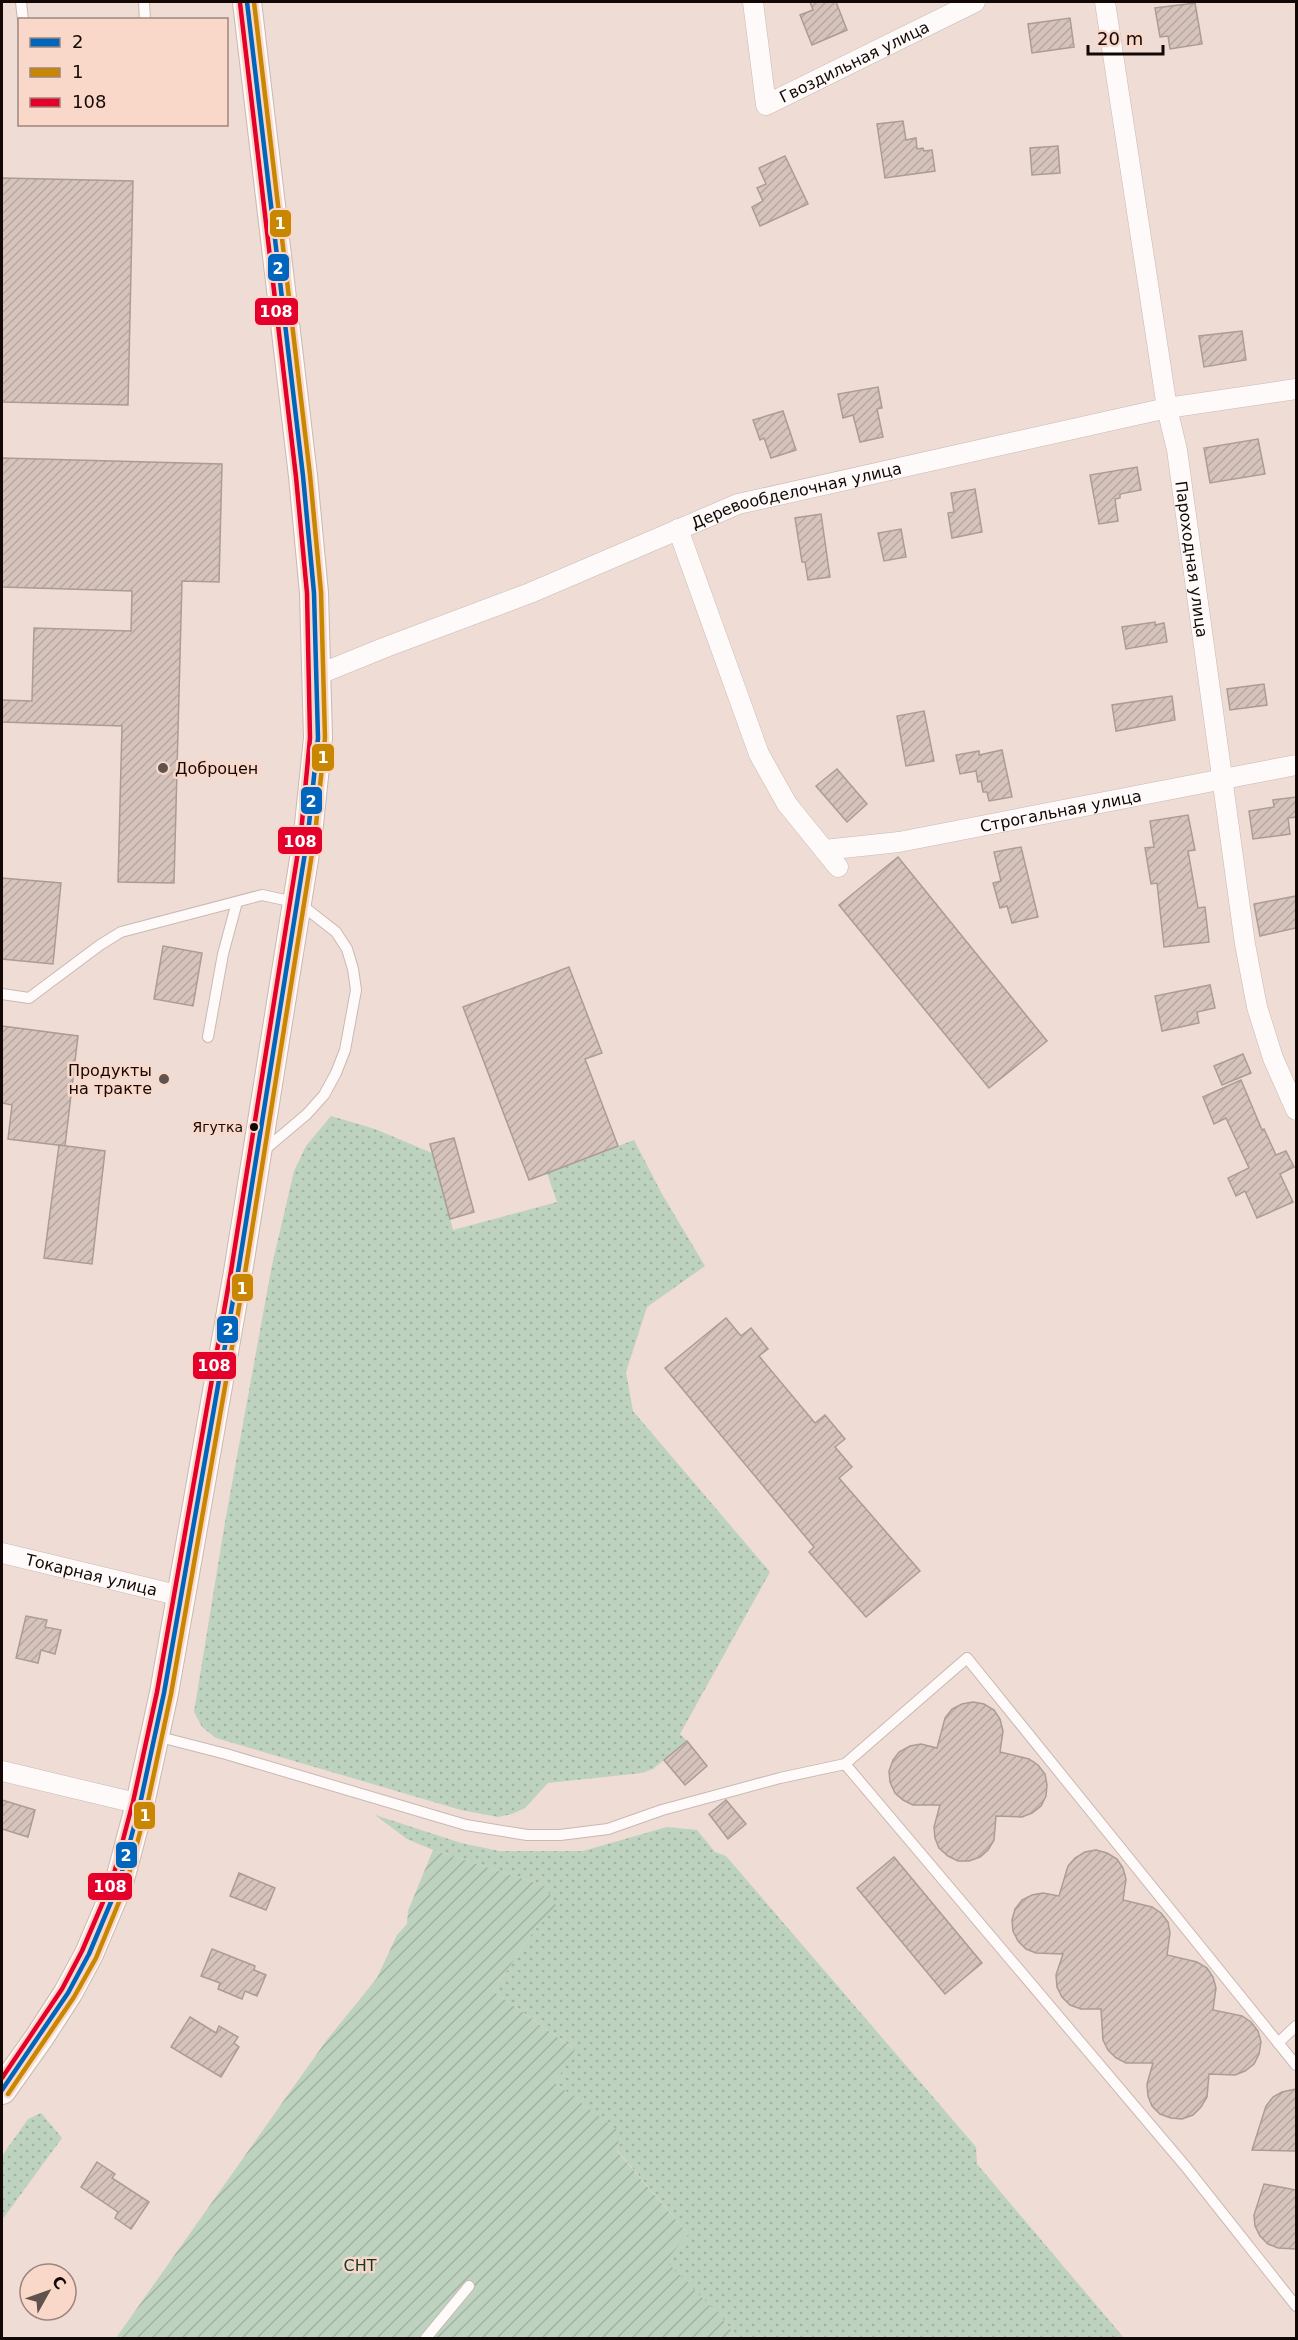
<svg xmlns="http://www.w3.org/2000/svg" width="1298" height="2340" font-family="'DejaVu Sans',sans-serif">
<style>
.grass{fill:url(#grass-dots)}
.garden{fill:url(#garden-furrows)}
.building{fill:url(#building-hatch);stroke:#aa9c96;stroke-width:1.5}
.lines{fill:none;stroke-linecap:round;stroke-linejoin:round}
.lane-casing{stroke:#c8b9b3;stroke-width:12}
.street-casing{stroke:#c8b9b3;stroke-width:21}
.secondary-casing{stroke:#c8b9b3;stroke-width:30}
.lane{stroke:#fdfaf9;stroke-width:10}
.street{stroke:#fdfaf9;stroke-width:20}
.secondary{stroke:#fdfaf9;stroke-width:28}
.bus-1-casing{stroke:#fad8c9;stroke-width:9}
.bus-2-casing{stroke:#fad8c9;stroke-width:9}
.bus-3-casing{stroke:#fad8c9;stroke-width:9}
.bus-1{stroke:#0065bd;stroke-width:4.5}
.bus-2{stroke:#c98601;stroke-width:4.5}
.bus-3{stroke:#e4002b;stroke-width:4.5}
.poi-dot{fill:#60524d;stroke:#fad8c9;stroke-width:2}
.bus-dot{fill:#130805;stroke:#fad8c9;stroke-width:2}
.labels{text-anchor:middle;dominant-baseline:central;stroke-width:5;stroke-linejoin:round;paint-order:stroke}
.bus-label{font-size:14px;fill:#130805;stroke:#fad8c9;text-anchor:end}
.street-label{font-size:16px;fill:#130805;stroke:#fad8c9}
.poi-label{font-size:16px;fill:#130805;stroke:#fad8c9;text-anchor:start}
.park-label{font-size:16px;fill:#0e3a29;stroke:#fad8c9}
.line-badge{stroke:#fad8c9;stroke-width:2}
.badge-label{font-size:16px;text-anchor:middle;font-weight:bold;fill:#fff}
</style>
<defs>
<pattern id="grass-dots" width="8" height="8" patternUnits="userSpaceOnUse" patternTransform="scale(1.5)"><rect width="8" height="8" fill="#bed2c0"/><path d="M2 2h.1M6 6h.1" fill="none" stroke="#a2b3a4" stroke-width="1.8" stroke-linecap="round"/></pattern>
<pattern id="garden-furrows" width="10" height="10" patternUnits="userSpaceOnUse" patternTransform="scale(1.5)"><rect width="10" height="10" fill="#bed2c0"/><path d="M-1 1l2-2M0 10L10 0M9 11l2-2" fill="none" stroke="#a2b3a4"/></pattern>
<pattern id="building-hatch" width="6" height="6" patternUnits="userSpaceOnUse" patternTransform="scale(1.5)"><rect width="6" height="6" fill="#d6c4bc"/><path d="M-1 1l2-2M0 6l6-6M5 7l2-2" fill="none" stroke="#b7a7a0"/></pattern>
</defs>
<rect width="100%" height="100%" fill="#efdcd4"/>
<g class="grass">
<path d="M331,1116L375,1129L432,1153L453,1230L557,1202L547,1173L634,1140L662,1194L705,1266L647,1307L626,1372L633,1411L770,1572L680,1734L687,1741L653,1769L642,1773L548,1783L525,1808L512,1814L498,1817L461,1810L216,1738L202,1727L194,1712L225,1522L272,1265L294,1171L306,1146Z"/>
<path d="M375,1815L461,1843L499,1851H583L667,1827L697,1830L715,1852L726,1856L976,2147L977,2164L1124,2338H737L722,2318L665,2261L688,2234L617,2150L619,2132L555,2083L574,2049L493,1991L533,1932L556,1907L545,1886L433,1850L407,1839Z"/>
<path d="M41,2113L62,2138L2,2220V2156L28,2119Z"/>
</g>
<path class="garden" d="M433,1850L545,1886L557,1907L533,1932L493,1991L575,2050L555,2083L620,2132L617,2151L688,2234L666,2261L722,2318L737,2338H116L326,2041L377,1978L397,1935L407,1924L408,1911Z"/>
<g class="building">
<path d="M810,2H836L847,30L812,45L800,15L813,10Z"/>
<path d="M1195,3L1202,44L1170,49L1168,36L1160,37L1155,8Z"/>
<path d="M1070,18L1074,47L1032,53L1028,24Z"/>
<path d="M903,121L906,140L916,138L917,149L923,148L924,151L932,150L935,171L885,178L877,124Z"/>
<path d="M1058,146L1060,173L1032,175L1030,148Z"/>
<path d="M785,156L808,204L760,226L752,207L763,201L757,188L766,184L759,168Z"/>
<path d="M2,178L133,181L128,405L2,402Z"/>
<path d="M1242,331L1246,360L1204,367L1199,336Z"/>
<path d="M878,387L882,408L877,409L883,437L860,442L853,415L843,418L838,394Z"/>
<path d="M783,411L796,450L771,458L764,438L760,440L753,420Z"/>
<path d="M1258,439L1265,474L1210,483L1204,448Z"/>
<path d="M2,458L222,464L219,582L182,581L174,883L118,882L122,726L2,722V700L32,701L34,628L131,631L132,591L2,587Z"/>
<path d="M1137,467L1141,490L1120,494V498L1115,499L1118,521L1099,524L1090,475Z"/>
<path d="M975,489L982,532L952,538L948,513L954,512L951,493Z"/>
<path d="M821,514L830,577L808,580L805,562H802L795,518Z"/>
<path d="M901,529L906,557L884,561L878,533Z"/>
<path d="M1155,622V625L1164,623L1167,642L1126,649L1122,627Z"/>
<path d="M1264,684L1267,705L1230,710L1227,689Z"/>
<path d="M1172,696L1175,720L1116,731L1112,705Z"/>
<path d="M924,711L934,761L906,766L897,716Z"/>
<path d="M1002,750L1012,797L989,801L987,792H983L981,781L978,782L976,771L960,774L956,755L979,751V755Z"/>
<path d="M837,769L867,804L847,822L816,786Z"/>
<path d="M1296,797V817L1288,818L1290,834L1253,839L1249,811L1274,807L1273,800Z"/>
<path d="M1188,815L1195,850L1188,851L1198,908L1205,907L1209,942L1164,947L1157,883L1151,884L1145,848L1154,847L1150,821Z"/>
<path d="M1021,847L1038,917L1012,923L1007,906L1000,908L993,883L1001,881L994,852Z"/>
<path d="M898,857L1047,1041L989,1088L839,905Z"/>
<path d="M2,878L61,883L53,964L2,959Z"/>
<path d="M1296,896V928L1260,936L1254,904Z"/>
<path d="M163,946L202,953L193,1006L154,999Z"/>
<path d="M569,967L602,1053L585,1059L618,1146L529,1180L463,1007Z"/>
<path d="M1210,985L1215,1008L1197,1012L1199,1023L1162,1031L1155,996Z"/>
<path d="M2,1026L78,1036L65,1146L8,1139L12,1105L2,1103Z"/>
<path d="M1243,1054L1251,1073L1222,1085L1214,1066Z"/>
<path d="M1241,1080L1262,1130L1264,1129L1276,1155L1286,1151L1294,1167L1280,1174L1293,1202L1257,1218L1245,1191L1236,1196L1228,1178L1249,1168L1226,1118L1214,1124L1203,1097Z"/>
<path d="M454,1138L474,1212L450,1219L430,1144Z"/>
<path d="M59,1145L105,1151L92,1264L44,1258Z"/>
<path d="M726,1318L741,1336L751,1328L768,1349L759,1356L815,1423L825,1415L845,1439L835,1447L852,1467L839,1478L920,1571L866,1617L809,1552L814,1547L665,1368Z"/>
<path d="M26,1616L47,1620L45,1627L61,1630L55,1654L41,1650L38,1663L16,1658Z"/>
<path d="M973,1702L984,1704L994,1710L1000,1719L1003,1731L1000,1752L1029,1759L1038,1765L1045,1774L1047,1785L1046,1796L1041,1806L1032,1813L1022,1817L996,1816L994,1840L988,1850L980,1857L969,1861H958L948,1856L939,1848L935,1838L934,1827L940,1805H913L903,1800L895,1793L890,1782L889,1771L893,1760L899,1752L910,1746L921,1744L937,1748L945,1718L952,1709L962,1704Z"/>
<path d="M687,1741L707,1766L685,1785L664,1760Z"/>
<path d="M2,1800L35,1810L28,1837L2,1829Z"/>
<path d="M726,1800L746,1824L728,1839L709,1814Z"/>
<path d="M1096,1850L1107,1853L1117,1859L1123,1868L1126,1879L1123,1900L1152,1907L1161,1913L1168,1922L1170,1933L1167,1955L1197,1962L1207,1968L1213,1977L1216,1988L1213,2010L1242,2016L1251,2022L1258,2031L1261,2042L1259,2054L1254,2064L1245,2071L1235,2075L1209,2074L1207,2097L1201,2107L1193,2115L1182,2119L1171,2118L1160,2114L1152,2106L1148,2096L1147,2084L1153,2063H1126L1116,2058L1108,2050L1103,2040L1101,2009H1081L1070,2005L1062,1997L1057,1987L1056,1975L1063,1954L1036,1953L1026,1949L1018,1941L1013,1931L1012,1920L1015,1909L1022,1900L1032,1895L1043,1893L1059,1896L1068,1866L1075,1858L1085,1852Z"/>
<path d="M894,1857L982,1963L945,1994L857,1888Z"/>
<path d="M239,1873L275,1888L266,1910L230,1896Z"/>
<path d="M212,1949L255,1966L254,1970L266,1975L257,1996L245,1991L242,1999L218,1989L220,1983L201,1976Z"/>
<path d="M190,2017L216,2033L219,2026L238,2037L234,2043L239,2047L221,2077L171,2047Z"/>
<path d="M1296,2089V2151L1252,2150L1266,2106L1273,2097L1282,2092Z"/>
<path d="M97,2162L115,2174L112,2178L149,2202L131,2229L115,2218L118,2212L81,2187Z"/>
<path d="M1264,2184L1296,2190V2249L1278,2248L1268,2244L1260,2236L1255,2226L1254,2215Z"/>
</g>
<g class="lines">
<g class="lane-casing">
<g id="lane">
<path d="M21,2L23,20"/>
<path d="M144,2L145,20"/>
<path d="M2,994L29,998L100,945L121,932L262,895L299,903L336,932L347,949L353,969L356,990L345,1050L336,1073L324,1095L307,1114L262,1152"/>
<path d="M208,1037L223,954L237,902"/>
<path d="M156,1736L226,1754L466,1825L527,1835H560L608,1829L662,1810L780,1778L845,1764L967,1658L1296,2065"/>
<path d="M845,1764L1186,2167L1296,2306"/>
<path d="M1278,2043L1296,2026"/>
<path d="M426,2338L469,2286"/>
</g>
</g>
<g class="street-casing">
<g id="street">
<path id="s1" d="M753,2L766,105L975,2"/>
<path id="s2" d="M1105,2L1167,408L1177,450L1245,944L1257,1007L1273,1058L1296,1110"/>
<path d="M678,529L759,754L787,804L838,867"/>
<path id="s3" d="M317,675L386,647L530,593L738,504L1167,408L1296,389"/>
<path id="s4" d="M824,850L899,842L1296,765"/>
<path id="s5" d="M2,1553L181,1596"/>
<path d="M2,1771L140,1804"/>
</g>
</g>
<g class="secondary-casing">
<path id="secondary" d="M2,2090L39,2038L68,1993L89,1954L119,1883L140,1804L164,1693L238,1272L308,834L318,738L314,593L303,476L247,2"/>
</g>
<use href="#lane" class="lane"/>
<use href="#street" class="street"/>
<use href="#secondary" class="secondary"/>
<g class="bus-1-casing">
<path id="bus-1" d="M2,2090L68,1993L89,1954L119,1883L140,1804L164,1693L238,1272L308,834L318,738L314,593L303,476L247,2"/>
</g>
<g class="bus-2-casing">
<path id="bus-2" d="M8,2094L74,1997L96,1958L126,1885L147,1806L171,1694L245,1273L315,835L325,738L321,592L310,475L254,2"/>
</g>
<g class="bus-3-casing">
<path id="bus-3" d="M2,2078L62,1989L82,1951L112,1881L133,1802L157,1692L231,1271L301,833L310,738L307,593L296,477L240,3"/>
</g>
<use href="#bus-1" class="bus-1"/>
<use href="#bus-2" class="bus-2"/>
<use href="#bus-3" class="bus-3"/>
</g>
<g class="poi-dot">
<circle cx="163" cy="768" r="6"/>
<circle cx="164" cy="1079" r="6"/>
</g>
<circle class="bus-dot" cx="254" cy="1127" r="5"/>
<g class="labels">
<g class="bus-label">
<text x="243" y="1127">Ягутка</text>
</g>
<g class="street-label">
<text stroke="none"><textPath href="#s1" startOffset="202">Гвоздильная улица</textPath></text>
<text stroke="none"><textPath href="#s3" startOffset="513">Деревообделочная улица</textPath></text>
<text stroke="none"><textPath href="#s2" startOffset="564">Пароходная улица</textPath></text>
<text stroke="none"><textPath href="#s4" startOffset="240">Строгальная улица</textPath></text>
<text stroke="none"><textPath href="#s5" startOffset="92">Токарная улица</textPath></text>
</g>
<g class="poi-label">
<text x="175" y="768">Доброцен</text>
<text x="152" y="1070" text-anchor="end">Продукты<tspan x="152" dy="18">на тракте</tspan></text>
</g>
<g class="park-label">
<text x="360" y="2265">СНТ</text>
</g>
</g>
<g class="line-badge">
<rect x="269" y="209" width="23" height="29" rx="6" fill="#c98601"/>
<rect x="267" y="253" width="23" height="29" rx="6" fill="#0065bd"/>
<rect x="254" y="297" width="45" height="29" rx="6" fill="#e4002b"/>
<rect x="311" y="743" width="24" height="29" rx="6" fill="#c98601"/>
<rect x="300" y="786" width="23" height="29" rx="6" fill="#0065bd"/>
<rect x="277" y="826" width="46" height="29" rx="6" fill="#e4002b"/>
<rect x="231" y="1273" width="23" height="29" rx="6" fill="#c98601"/>
<rect x="216" y="1315" width="23" height="29" rx="6" fill="#0065bd"/>
<rect x="192" y="1351" width="45" height="29" rx="6" fill="#e4002b"/>
<rect x="133" y="1801" width="23" height="29" rx="6" fill="#c98601"/>
<rect x="115" y="1841" width="23" height="28" rx="6" fill="#0065bd"/>
<rect x="87" y="1872" width="46" height="29" rx="6" fill="#e4002b"/>
</g>
<g class="badge-label">
<text x="280" y="229">1</text>
<text x="278" y="274">2</text>
<text x="276" y="317">108</text>
<text x="323" y="763">1</text>
<text x="311" y="807">2</text>
<text x="300" y="847">108</text>
<text x="242" y="1294">1</text>
<text x="228" y="1335">2</text>
<text x="214" y="1371">108</text>
<text x="145" y="1821">1</text>
<text x="126" y="1861">2</text>
<text x="110" y="1892">108</text>
</g>
<rect width="1298" height="2340" fill="none" stroke="#130805" stroke-width="6"/>
<rect x="18" y="18" width="210" height="108" fill="#fad8c9" stroke="#9e857b" stroke-width="1.5"/>
<rect x="30" y="38" width="30" height="9" fill="#0065bd" stroke="#9e857b" stroke-width="1.5"/>
<text x="72" y="48" font-size="18" fill="#130805">2</text>
<rect x="30" y="68" width="30" height="9" fill="#c98601" stroke="#9e857b" stroke-width="1.5"/>
<text x="72" y="78" font-size="18" fill="#130805">1</text>
<rect x="30" y="98" width="30" height="9" fill="#e4002b" stroke="#9e857b" stroke-width="1.5"/>
<text x="72" y="108" font-size="18" fill="#130805">108</text>
<g transform="translate(48 2292) rotate(50)"><circle r="28" fill="#fad8c9" stroke="#9e857b" stroke-width="1.5"/>
<path d="M0-4.5L10 22L0 15L-10 22Z" fill="#60524d"/>
<text y="-9" font-size="16" font-weight="bold" text-anchor="middle" fill="#130805">С</text>
</g>
<path d="M1088 45v9h75v-9" fill="none" stroke="#130805" stroke-width="3"/>
<text x="1097" y="45" font-size="18" fill="#130805" stroke="#fad8c9" stroke-width="4.5" paint-order="stroke">20 m</text>
</svg>
